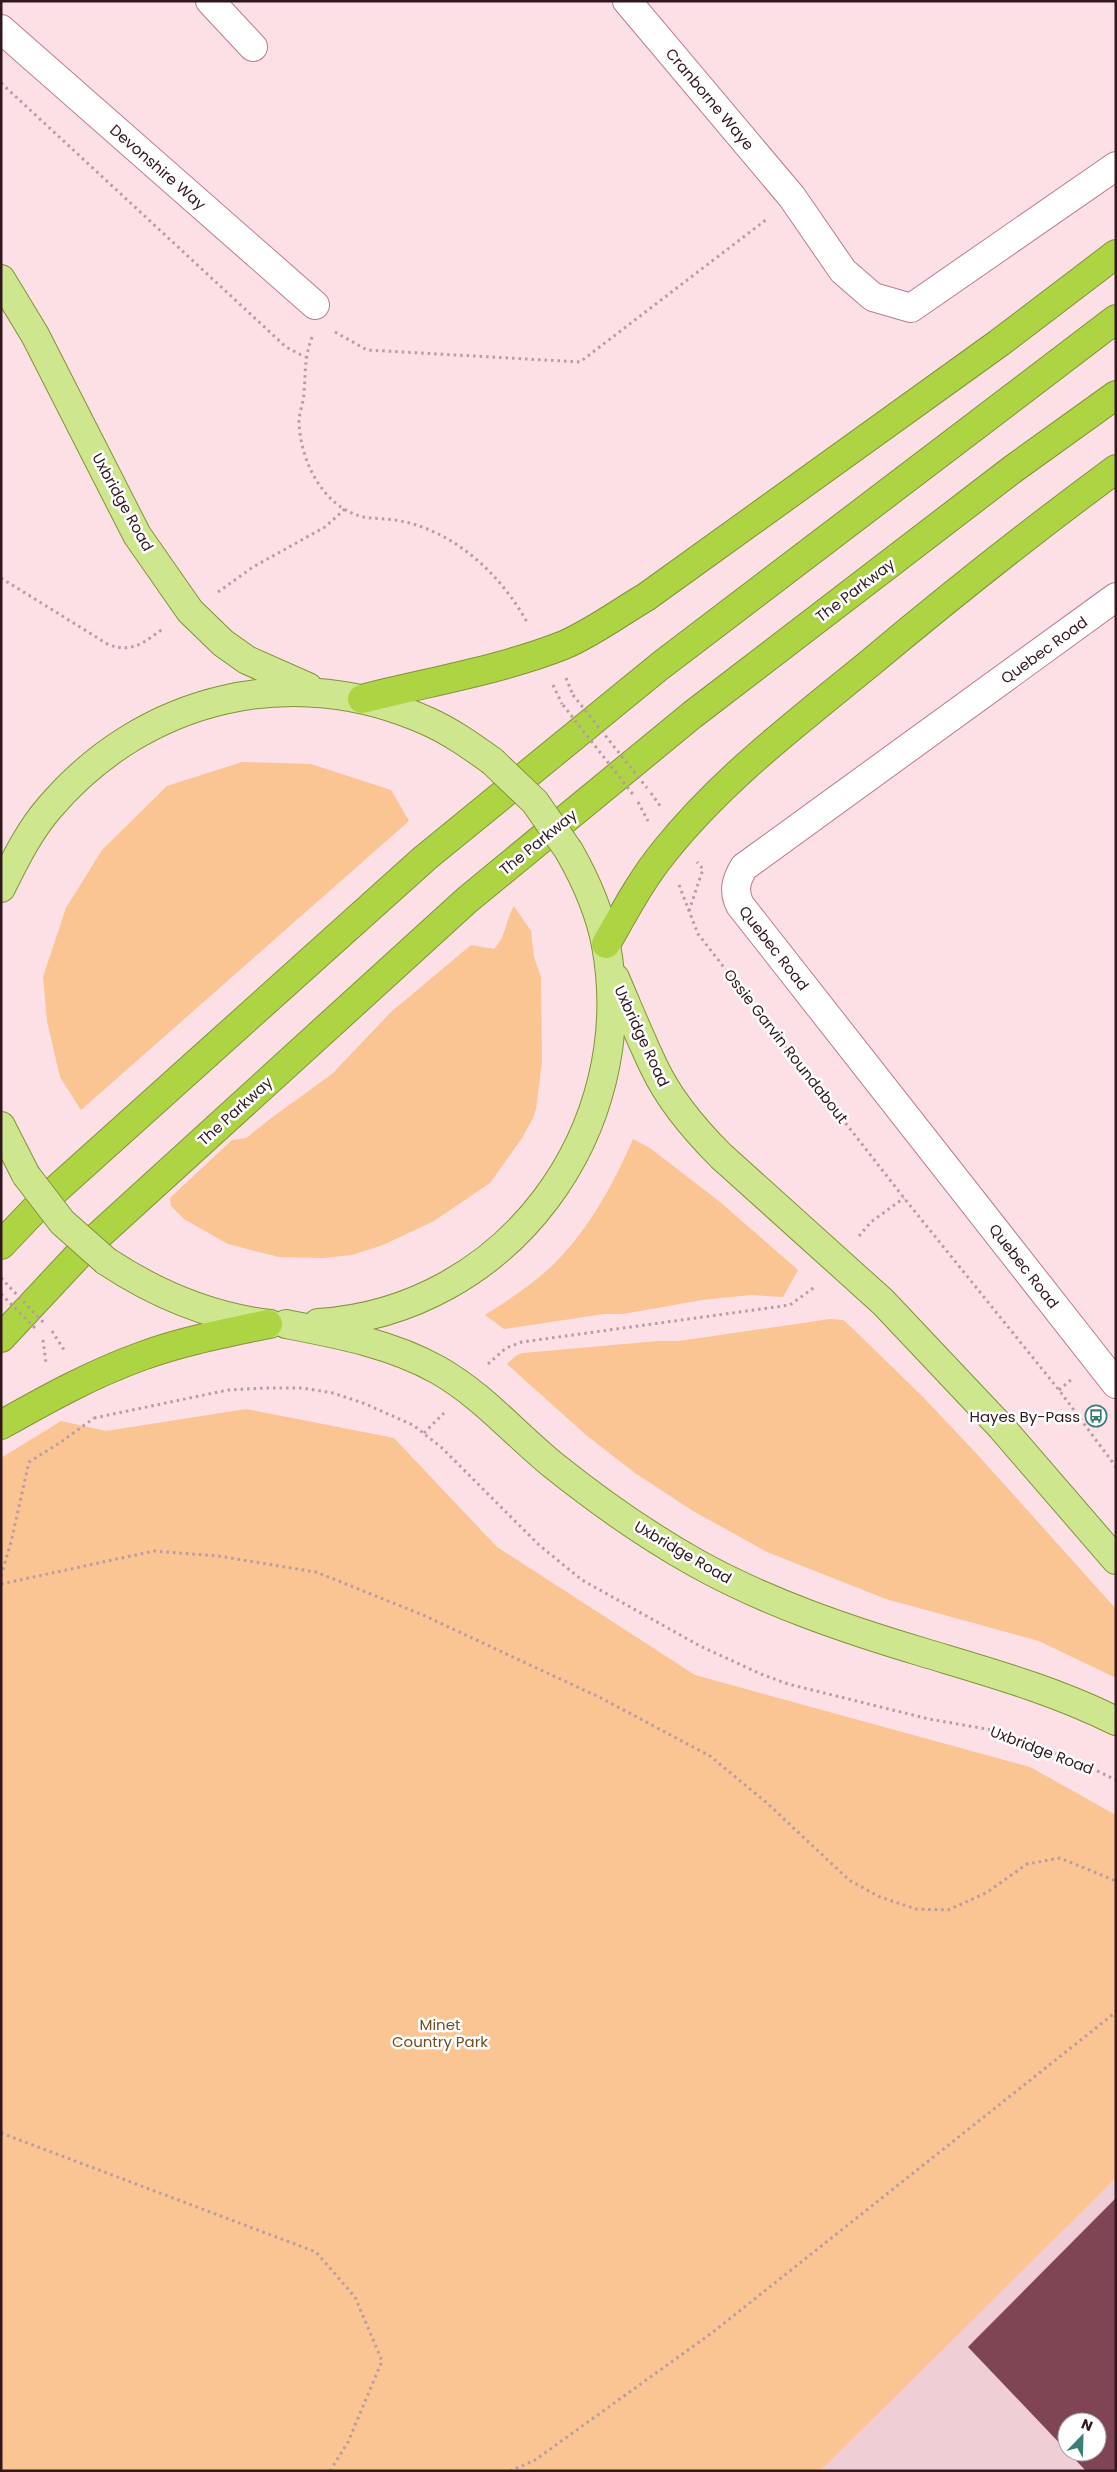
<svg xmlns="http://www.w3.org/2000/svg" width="1117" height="2472" font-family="Poppins,sans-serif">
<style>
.built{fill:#efced5;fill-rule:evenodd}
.green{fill:#fac493}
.building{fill:#7f4454;filter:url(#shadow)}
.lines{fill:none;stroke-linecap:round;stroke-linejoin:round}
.minor-casing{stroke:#bc7b8b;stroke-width:30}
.major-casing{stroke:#829336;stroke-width:30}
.highway-casing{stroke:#829336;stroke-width:30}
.path{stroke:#b89ca3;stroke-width:3;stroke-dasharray:2.5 4;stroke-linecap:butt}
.minor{stroke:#fff;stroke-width:28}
.major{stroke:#cee68e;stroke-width:28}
.highway{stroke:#add543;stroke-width:28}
.major-bridge-casing{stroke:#829336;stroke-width:30;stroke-linecap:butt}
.path-bridge{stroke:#b89ca3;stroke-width:3;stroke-dasharray:2.5 4;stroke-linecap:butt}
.major-bridge{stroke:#cee68e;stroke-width:28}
.labels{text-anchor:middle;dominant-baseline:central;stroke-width:5;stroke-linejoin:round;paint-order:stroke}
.street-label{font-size:15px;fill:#31181f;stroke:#fff}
.poi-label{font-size:15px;fill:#31181f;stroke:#fff;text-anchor:end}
.park-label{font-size:15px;fill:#784b1b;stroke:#fff}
</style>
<defs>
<filter id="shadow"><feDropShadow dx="4.5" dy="-4.5" stdDeviation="0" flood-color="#0004"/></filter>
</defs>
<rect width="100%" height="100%" fill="#fddfe6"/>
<path class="built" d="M1116,2178V2471H820L829,2460ZM1067,2422H1097V2452H1067Z"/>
<g class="green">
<path d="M242,762L311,764L391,790L409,821L81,1110L60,1077L47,1021L43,977L66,908L102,850L167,786Z"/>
<path d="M514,906L531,931L534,957L541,977L542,1062L536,1109L533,1118L522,1138L490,1183L434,1221L383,1245L352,1255L323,1258L279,1257L228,1244L184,1219L171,1206L170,1198L232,1140L246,1138L274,1116L332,1074L391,1012L471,945L494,949C507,936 505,920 514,906Z"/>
<path d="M633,1139L650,1148L720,1202L798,1270L783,1297L750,1295L702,1300L623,1314H604L504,1329L485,1315C510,1299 536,1282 556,1262C590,1227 614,1183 633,1139Z"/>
<path d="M830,1319L843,1320L850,1326L921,1395L976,1453L1116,1609V1678L1039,1641L886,1599L767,1552L693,1511L635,1473L586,1435L507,1364L517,1355L523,1353L658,1341H679Z"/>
<path d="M246,1409L394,1438L497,1547L695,1675L1030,1767L1116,1815V2178L820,2471H1V1458L61,1421L106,1431Z"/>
</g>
<path class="building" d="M1116,2198V2471H1086L1068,2452H1097V2422H1067V2451L968,2347Z"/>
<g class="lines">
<g class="minor-casing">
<g id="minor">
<path d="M210,1L253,47"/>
<path d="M627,1L792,197L843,271L873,297L911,308L1116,166"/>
<path d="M1,29L315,305"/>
<path d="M1116,597L744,867C736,880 733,891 740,905L1116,1384"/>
</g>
</g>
<g class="major-casing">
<g id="major">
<path d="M1,279L35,335L137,535L190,611L223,643L247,660L308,687"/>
<path d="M1,888C15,860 29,831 50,807C145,696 293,661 427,721C450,731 471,746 492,761"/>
<path d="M615,978C628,1008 640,1038 654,1067C670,1101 695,1130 721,1156L883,1302L1002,1428L1116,1560"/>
<path d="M1,1126L26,1175"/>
<path d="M106,1261C156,1294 209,1317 270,1324"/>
<path d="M318,1323C508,1311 640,1130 606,945C600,913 585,879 569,851"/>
<path d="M286,1324C338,1334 392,1344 438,1370C482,1395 515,1434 553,1465C598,1501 646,1535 696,1563C766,1602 845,1629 922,1652C988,1672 1054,1690 1116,1721"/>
</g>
</g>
<g class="highway-casing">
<g id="highway">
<path d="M362,699C428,682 501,670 564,645C592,633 619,613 646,597L999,343L1116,254"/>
<path d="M606,944C624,913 641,880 664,852C722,779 798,722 870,663C950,596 1032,531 1116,469"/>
<path d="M1,1245L40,1204L425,858L660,666L1116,319"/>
<path d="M1,1338L86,1247L467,900L692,715L1013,469L1116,395"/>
<path d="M1,1425C47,1399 92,1374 142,1356C183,1341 226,1333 268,1324"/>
</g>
</g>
<g class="path">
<path d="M1,83L286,347L305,357"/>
<path d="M335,332L367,350L580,362L767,219"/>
<path d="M312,337C304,359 306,370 304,392C304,402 299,412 299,422C300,454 316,492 344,509C365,521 374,517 395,520C453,529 501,574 528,624"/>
<path d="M1,578L109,645C135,653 143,642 163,629"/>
<path d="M218,592L253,567L325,527L345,509"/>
<path d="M566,678L573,695"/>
<path d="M553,685L562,704"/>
<path d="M651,793L660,806"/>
<path d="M638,802L648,821"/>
<path d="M679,885L698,934L904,1198L1059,1390L1116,1467"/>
<path d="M689,911L703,869L697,862"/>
<path d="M859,1236L871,1222L904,1198"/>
<path d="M52,1331L66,1353"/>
<path d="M43,1340L46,1363"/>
<path d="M488,1364L506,1348L522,1342L790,1305L816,1286"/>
<path d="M1059,1390L1072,1379"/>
<path d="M94,1418L228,1390L266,1388H302L333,1393L363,1403L413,1425L441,1447L539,1545L582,1580L700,1646L761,1674L788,1684L929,1719L992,1730L1079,1762L1116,1780"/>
<path d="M424,1433L444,1413"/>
<path d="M1,1576L11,1542L29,1462L61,1442L94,1418"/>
<path d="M1,1584L154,1551L218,1556L316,1572L423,1615L601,1698L710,1756L767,1803L849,1880L880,1897L916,1909L948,1910L986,1893L1027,1864L1060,1858L1116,1881"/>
<path d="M1,2133L316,2252L355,2297L382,2361L348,2442L330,2471"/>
<path d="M510,2471L535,2460L713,2332L1116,2012"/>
</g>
<use href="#minor" class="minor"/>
<use href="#major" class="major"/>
<use href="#highway" class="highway"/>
<g class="major-bridge-casing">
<g id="major-bridge">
<path d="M492,761L535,802L569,851"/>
<path d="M26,1175L62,1222L106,1261"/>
</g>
</g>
<g class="path-bridge">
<path d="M573,695L647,788"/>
<path d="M563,705L635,797"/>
<path d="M1,1278L44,1323"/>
<path d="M1,1294L37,1330"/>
</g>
<use href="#major-bridge" class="major-bridge"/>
</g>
<defs>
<g id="bus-ring" transform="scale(1.125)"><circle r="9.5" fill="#fff" stroke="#3a7f76" stroke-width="1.5"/><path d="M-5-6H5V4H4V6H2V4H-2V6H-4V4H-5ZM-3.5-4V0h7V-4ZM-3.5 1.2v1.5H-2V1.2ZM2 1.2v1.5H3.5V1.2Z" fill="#3a7f76"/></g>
</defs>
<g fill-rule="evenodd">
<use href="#bus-ring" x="1096" y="1416"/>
</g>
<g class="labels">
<g class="street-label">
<text transform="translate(710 99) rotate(50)">Cranborne Waye</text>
<text transform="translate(158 167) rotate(41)">Devonshire Way</text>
<text transform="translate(123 502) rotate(61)">Uxbridge Road</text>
<text transform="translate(855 590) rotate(-37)">The Parkway</text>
<text transform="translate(1044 650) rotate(-36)">Quebec Road</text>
<text transform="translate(538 842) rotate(-39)">The Parkway</text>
<text transform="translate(774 948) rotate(52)">Quebec Road</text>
<text transform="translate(642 1036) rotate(65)">Uxbridge Road</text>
<text transform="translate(786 1046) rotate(52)">Ossie Garvin Roundabout</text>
<text transform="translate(235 1111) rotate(-42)">The Parkway</text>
<text transform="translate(1024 1266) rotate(52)">Quebec Road</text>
<text transform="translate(683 1552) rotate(30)">Uxbridge Road</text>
<text transform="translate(1042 1750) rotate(21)">Uxbridge Road</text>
</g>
<g class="poi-label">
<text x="1080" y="1416">Hayes By-Pass</text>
</g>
<g class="park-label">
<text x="440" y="2024">Minet<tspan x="440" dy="17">Country Park</tspan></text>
</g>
</g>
<rect width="1117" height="2472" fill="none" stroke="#31181f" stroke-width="5"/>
<g transform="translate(1082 2437) rotate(23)"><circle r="24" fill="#ffffff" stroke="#ada3a5"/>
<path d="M0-4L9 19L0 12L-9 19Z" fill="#3a7f76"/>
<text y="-8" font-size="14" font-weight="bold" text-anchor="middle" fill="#31181f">N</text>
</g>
</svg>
